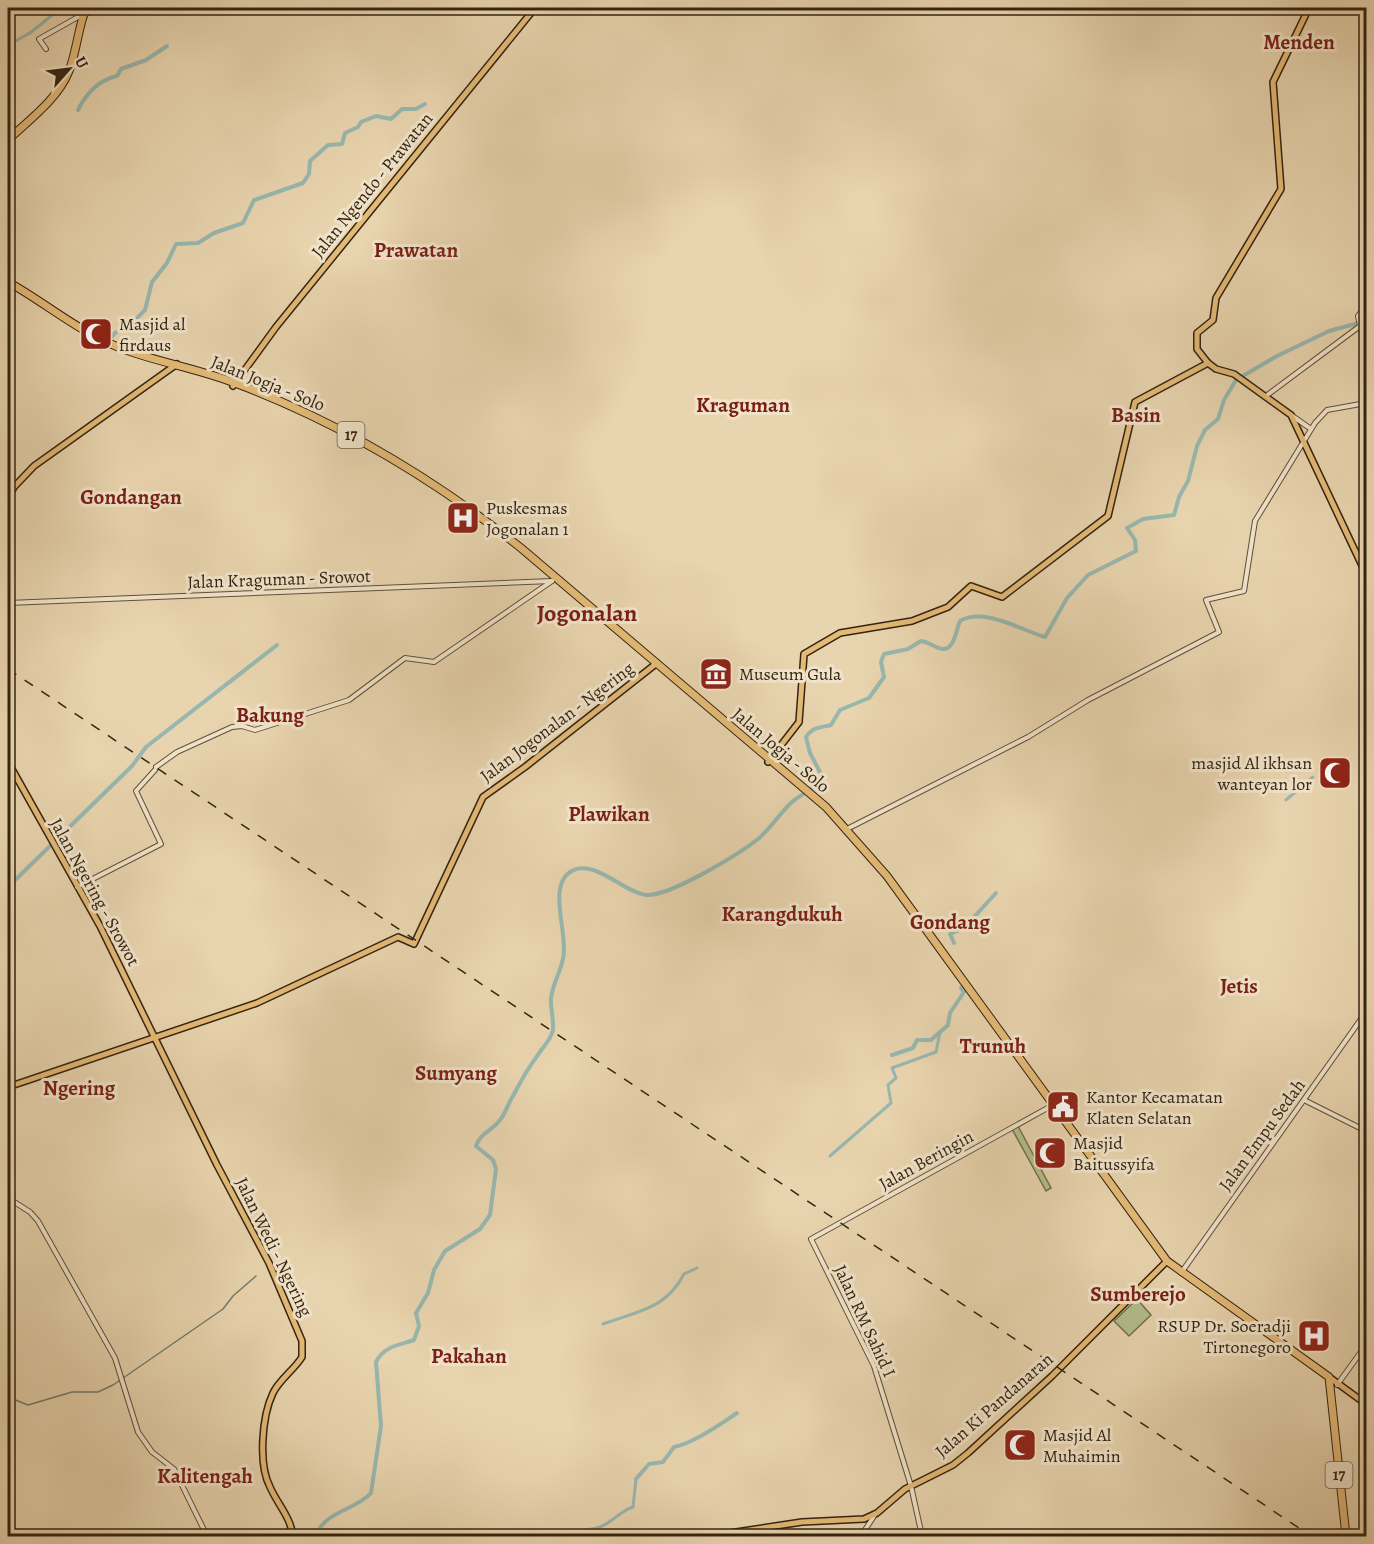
<svg xmlns="http://www.w3.org/2000/svg" width="1374" height="1544" font-family="Alegreya,serif">
<style>
.green{fill:#b2be8e;stroke:#72714f;stroke-width:1.5}
.lines{fill:none;stroke-linecap:round;stroke-linejoin:round}
.stream{stroke:#707c6f;stroke-width:1.5}
.canal{stroke:#98b7af;stroke-width:3}
.river{stroke:#98b7af;stroke-width:4}
.minor-casing{stroke:#605038;stroke-width:6}
.major-casing{stroke:#332410;stroke-width:8}
.highway-casing{stroke:#332410;stroke-width:9}
.minor{stroke:#f0e3ca;stroke-width:4}
.major{stroke:#e4ba77;stroke-width:5}
.highway{stroke:#e4ba77;stroke-width:7}
.rail{stroke:#332410;stroke-width:1.5;stroke-dasharray:10 10;stroke-linecap:butt}
.labels{text-anchor:middle;dominant-baseline:central;stroke-width:6;stroke-linejoin:round;paint-order:stroke}
.shield{fill:#f0e3ca;stroke:#6c5d48;stroke-width:1.5}
.shield-label{font-size:16px;font-weight:bold;fill:#332410}
.street-label{font-size:18px;fill:#332410;stroke:#f0e3ca}
.poi-label{font-size:18px;fill:#332410;stroke:#f0e3ca;text-anchor:start}
.quarter-label{font-size:21px;font-weight:bold;fill:#7a1f14;stroke:#f0e3ca}
.district-label{font-size:24px;font-weight:bold;fill:#7a1f14;stroke:#f0e3ca}
</style>
<rect width="100%" height="100%" fill="#e8d4ae"/>
<filter id="stains"><feTurbulence type="fractalNoise" baseFrequency=".00333" numOctaves="4"/><feColorMatrix values="0 0 0 0 .2 0 0 0 0 .09 0 0 0 0 .02 0 0 0 .5 -.17"/></filter>
<radialGradient id="worn" r=".72"><stop offset=".6" stop-color="#630" stop-opacity="0"/><stop offset="1" stop-color="#630" stop-opacity=".3"/></radialGradient>
<g class="green">
<path d="M1018,1126L1051,1188L1046,1191L1012,1129Z"/>
<path d="M1137,1299L1151,1315L1129,1336L1114,1321Z"/>
</g>
<g class="lines">
<path class="stream" d="M8,1397L28,1405L72,1392H98L113,1385L223,1309L233,1296L256,1276"/>
<g class="canal">
<path d="M8,45L30,33L61,8"/>
<path d="M1286,800L1313,777"/>
<path d="M830,1156L891,1103L888,1085L896,1078L892,1068L936,1052L940,1032"/>
<path d="M603,1324C638,1311 666,1309 684,1274L697,1268"/>
<path d="M574,1536C582,1527 590,1531 600,1527C613,1522 620,1511 633,1507L636,1479"/>
</g>
<g class="river">
<path d="M78,110C86,94 99,80 117,76L121,69L146,60L167,46"/>
<path d="M101,349L115,333L131,324L145,310L152,282L167,263L176,244L198,243L214,233L243,223L254,200L303,183L309,174L310,161L328,145L342,144L345,133L358,127L361,122L376,116L391,119L402,109H416L425,104"/>
<path d="M8,887L132,766L146,747L277,645"/>
<path d="M954,943L950,934L964,928L996,893"/>
<path d="M892,1055L913,1048L917,1040H931L948,1025L950,1013L964,992L961,988"/>
<path d="M636,1479L649,1464L663,1462L674,1447C692,1444 719,1425 737,1413"/>
<path d="M316,1536C323,1512 356,1510 371,1493L381,1426L376,1362C384,1346 399,1345 414,1340L419,1326L416,1313L428,1293L434,1270L445,1251L480,1229L490,1215L496,1169L493,1160L476,1146C481,1132 492,1131 500,1120C506,1113 508,1103 513,1096C521,1080 531,1064 542,1049C547,1043 551,1038 553,1030C554,1019 550,1008 551,998C553,983 560,973 563,959C569,935 547,887 570,872C594,857 622,892 646,895C669,897 739,854 758,839C771,828 779,814 792,802C802,794 817,787 822,776L810,753L806,737C813,726 821,728 831,725L840,710L869,698L884,677L881,662L884,654L908,649L921,641C929,642 932,646 939,648C954,654 956,630 960,621C984,607 1021,630 1045,637L1067,598L1088,575L1136,551L1135,540L1127,528L1143,519L1174,515L1179,497L1188,481L1197,446L1205,430L1218,419L1224,400L1236,380L1277,356L1329,331L1366,321"/>
</g>
<g class="minor-casing">
<g id="minor">
<path d="M86,14L96,8"/>
<path d="M46,49L39,39L78,17"/>
<path d="M1266,396L1360,326L1358,316L1366,305"/>
<path d="M1291,415L1311,429"/>
<path d="M8,603L552,581"/>
<path d="M156,767L177,752L232,727L242,726L255,730L349,700L405,658L434,662L552,581"/>
<path d="M847,829L1028,737L1088,700L1219,632L1206,600L1244,591L1255,521L1315,423L1327,410L1366,403"/>
<path d="M77,887L161,844L136,791L155,770"/>
<path d="M1304,1100L1366,1131"/>
<path d="M8,1198L30,1212L38,1221L115,1358L138,1432L152,1452L174,1469L207,1536"/>
<path d="M1181,1273L1366,1012"/>
<path d="M1337,1385L1366,1345"/>
<path d="M861,1536L876,1513"/>
<path d="M922,1536L911,1486L874,1366L811,1239L1053,1105"/>
</g>
</g>
<g class="major-casing">
<g id="major">
<path d="M1309,8L1273,82L1281,189L1216,298L1213,320L1197,333V349L1208,363L1216,369L1234,374L1291,415L1366,574"/>
<path d="M233,386L276,327L535,8"/>
<path d="M8,499L14,487L34,466L177,364"/>
<path d="M8,762L100,926L217,1165L269,1263L302,1341V1357C294,1370 280,1379 273,1393C262,1416 258,1464 270,1487C278,1505 290,1516 293,1536"/>
<path d="M768,762L799,722L804,654L840,633L912,621L948,607L971,586L1002,597L1108,516L1135,402L1208,363"/>
<path d="M8,1087L257,1003L398,937L414,944L483,797L525,767L657,663"/>
<path d="M1329,1377L1366,1404"/>
<path d="M710,1536L802,1522L864,1519L877,1513L905,1489L953,1465L968,1453L1052,1376L1167,1261"/>
</g>
</g>
<g class="highway-casing">
<g id="highway">
<path d="M8,140C29,120 58,99 69,71C77,50 78,28 86,8"/>
<path d="M8,282C39,299 68,323 100,339C142,360 191,366 235,383C339,422 434,479 521,548L826,807L887,876L1167,1261L1329,1377L1346,1536"/>
</g>
</g>
<use href="#minor" class="minor"/>
<use href="#major" class="major"/>
<use href="#highway" class="highway"/>
<path class="rail" d="M8,669L1311,1536"/>
</g>
<defs>
<g id="mosque-square" transform="scale(1.725)"><rect x="-9" y="-9" width="18" height="18" rx="4" fill="#8f2418" stroke="#f0e3ca"/><path d="M3.5-4.9A6 6 0 1 0 3.5 4.9A5 5 0 1 1 3.5-4.9Z" fill="#fff"/></g>
<g id="hospital-square" transform="scale(1.725)"><rect x="-9" y="-9" width="18" height="18" rx="4" fill="#8f2418" stroke="#f0e3ca"/><path d="M-5-5h3v3.5h4V-5h3V5h-3V1.5h-4V5h-3Z" fill="#fff"/></g>
<g id="museum-square" transform="scale(1.725)"><rect x="-9" y="-9" width="18" height="18" rx="4" fill="#8f2418" stroke="#f0e3ca"/><path d="M0-6L6-3V-2H-6V-3ZM-5-1h2V3h-2ZM-1-1h2V3h-2ZM3-1h2V3H3ZM-6 4H6V6H-6Z" fill="#fff"/></g>
<g id="civic-square" transform="scale(1.725)"><rect x="-9" y="-9" width="18" height="18" rx="4" fill="#8f2418" stroke="#f0e3ca"/><path d="M-.6-6.5H3V-4.5H.6V-3L4-1V1h2V6H-6V1h2V-1L-.6-3ZM-1.2 2.5V6h2.4V2.5Z" fill="#fff"/></g>
</defs>
<g fill-rule="evenodd">
<use href="#mosque-square" x="96" y="334"/>
<use href="#hospital-square" x="463" y="518"/>
<use href="#museum-square" x="716" y="674"/>
<use href="#mosque-square" x="1335" y="773"/>
<use href="#civic-square" x="1063" y="1107"/>
<use href="#mosque-square" x="1050" y="1153"/>
<use href="#hospital-square" x="1314" y="1336"/>
<use href="#mosque-square" x="1020" y="1445"/>
</g>
<g class="labels">
<g class="shield">
<rect x="337.5" y="422" width="27" height="26" rx="4.5"/>
<rect x="1325.5" y="1462" width="27" height="26" rx="4.5"/>
</g>
<g class="shield-label">
<text x="351" y="435">17</text>
<text x="1339" y="1475">17</text>
</g>
<g class="street-label">
<text transform="translate(372 185) rotate(-51)">Jalan Ngendo - Prawatan</text>
<text transform="translate(268 383) rotate(22)">Jalan Jogja - Solo</text>
<text transform="translate(279 579) rotate(-2)">Jalan Kraguman - Srowot</text>
<text transform="translate(557 722) rotate(-37)">Jalan Jogonalan - Ngering</text>
<text transform="translate(781 750) rotate(40)">Jalan Jogja - Solo</text>
<text transform="translate(95 892) rotate(61)">Jalan Ngering - Srowot</text>
<text transform="translate(1262 1135) rotate(-54)">Jalan Empu Sedah</text>
<text transform="translate(926 1160) rotate(-29)">Jalan Beringin</text>
<text transform="translate(274 1247) rotate(64)">Jalan Wedi - Ngering</text>
<text transform="translate(865 1321) rotate(65)">Jalan RM Sahid I</text>
<text transform="translate(994 1405) rotate(-41)">Jalan Ki Pandanaran</text>
</g>
<g class="poi-label">
<text x="119" y="324">Masjid al<tspan x="119" dy="21">firdaus</tspan></text>
<text x="486" y="508">Puskesmas<tspan x="486" dy="21">Jogonalan 1</tspan></text>
<text x="739" y="674">Museum Gula</text>
<text x="1312" y="763" text-anchor="end">masjid Al ikhsan<tspan x="1312" dy="21">wanteyan lor</tspan></text>
<text x="1086" y="1097">Kantor Kecamatan<tspan x="1086" dy="21">Klaten Selatan</tspan></text>
<text x="1073" y="1143">Masjid<tspan x="1073" dy="21">Baitussyifa</tspan></text>
<text x="1291" y="1326" text-anchor="end">RSUP Dr. Soeradji<tspan x="1291" dy="21">Tirtonegoro</tspan></text>
<text x="1043" y="1435">Masjid Al<tspan x="1043" dy="21">Muhaimin</tspan></text>
</g>
<g class="quarter-label">
<text x="1299" y="42">Menden</text>
<text x="416" y="250">Prawatan</text>
<text x="743" y="405">Kraguman</text>
<text x="1136" y="415">Basin</text>
<text x="131" y="497">Gondangan</text>
<text x="270" y="715">Bakung</text>
<text x="609" y="814">Plawikan</text>
<text x="782" y="914">Karangdukuh</text>
<text x="950" y="922">Gondang</text>
<text x="1239" y="986">Jetis</text>
<text x="993" y="1046">Trunuh</text>
<text x="456" y="1073">Sumyang</text>
<text x="79" y="1088">Ngering</text>
<text x="1138" y="1294">Sumberejo</text>
<text x="469" y="1356">Pakahan</text>
<text x="205" y="1476">Kalitengah</text>
</g>
<g class="district-label">
<text x="587" y="613">Jogonalan</text>
</g>
</g>
<rect width="1374" height="1544" fill="none" stroke="#e8d4ae" stroke-width="30"/>
<rect x="9" y="9" width="1356" height="1526" fill="none" stroke="#332410" stroke-width="3"/>
<rect x="15" y="15" width="1344" height="1514" fill="none" stroke="#332410" stroke-width="1.5"/>
<g transform="translate(69 69) rotate(62)" stroke="#f0e3ca" stroke-width="4.5" paint-order="stroke">
<path d="M0-4.5L10 22L0 15L-10 22Z" fill="#332410"/>
<text y="-9" font-size="16" font-weight="bold" text-anchor="middle" fill="#332410">U</text>
</g>
<rect width="100%" height="100%" filter="url(#stains)"/>
<rect width="100%" height="100%" fill="url(#worn)"/>
</svg>
